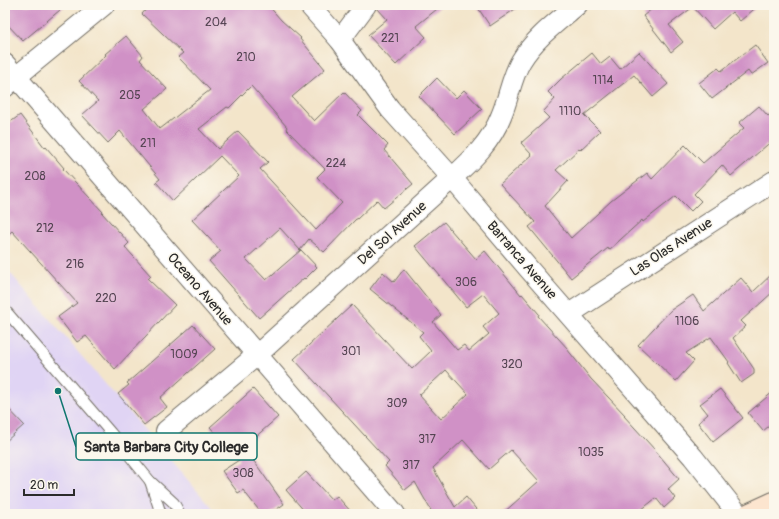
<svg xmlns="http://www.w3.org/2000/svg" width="779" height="519" font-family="Pangolin,sans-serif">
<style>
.built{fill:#e0d4f4}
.building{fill:#d091c6;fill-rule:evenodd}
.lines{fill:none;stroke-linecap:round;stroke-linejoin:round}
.lane-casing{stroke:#716c63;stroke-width:12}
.street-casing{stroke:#716c63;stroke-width:22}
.secondary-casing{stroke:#716c63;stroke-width:24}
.path{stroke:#716c63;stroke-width:2.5;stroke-dasharray:1 3;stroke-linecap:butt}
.lane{stroke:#fff;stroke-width:10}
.street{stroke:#fff;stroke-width:20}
.secondary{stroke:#fce5cf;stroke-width:22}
.labels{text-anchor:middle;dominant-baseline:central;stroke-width:3;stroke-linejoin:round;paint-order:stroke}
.number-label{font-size:12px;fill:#544452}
.street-label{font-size:14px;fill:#2b2b2b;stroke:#fbf7ec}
.leader{fill:none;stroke:#0f766e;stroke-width:1.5}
.callout-dot{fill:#0f766e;stroke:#fbf7ec;stroke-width:1.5}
.callout{fill:#fbf7ec;stroke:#0f766e;stroke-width:1.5}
.callout-label{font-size:15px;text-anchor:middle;font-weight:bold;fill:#2b2b2b}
</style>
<rect width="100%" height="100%" fill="#fbf7ec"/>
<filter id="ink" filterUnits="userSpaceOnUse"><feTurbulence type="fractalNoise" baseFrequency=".025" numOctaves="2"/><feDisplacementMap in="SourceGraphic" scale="8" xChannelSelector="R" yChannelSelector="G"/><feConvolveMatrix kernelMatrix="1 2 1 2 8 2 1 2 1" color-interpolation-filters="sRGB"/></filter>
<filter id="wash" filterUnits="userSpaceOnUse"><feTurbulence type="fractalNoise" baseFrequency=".012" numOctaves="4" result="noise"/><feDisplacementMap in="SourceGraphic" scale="16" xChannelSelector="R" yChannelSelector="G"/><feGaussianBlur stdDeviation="0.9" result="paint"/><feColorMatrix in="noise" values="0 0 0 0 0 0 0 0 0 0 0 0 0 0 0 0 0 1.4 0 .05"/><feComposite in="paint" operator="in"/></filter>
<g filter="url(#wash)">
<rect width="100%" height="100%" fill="#f3e5ca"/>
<path class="built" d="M5,267L217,514H5Z"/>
<g id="blocks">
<g class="building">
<path d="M5,5H66L23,41L5,22Z"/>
<path d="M150,5H268L281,20L301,38L300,39L325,69L292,97L314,121L344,92L362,111L358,115L388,145L384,150L413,184L384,208L377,200L357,219H356L324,252L309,239L300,250L280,228L246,259L266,280L301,250L317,267L305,279L304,278L259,318L209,261L221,251L192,220L239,176L220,156L173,201L156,182L160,179L120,131L108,143L82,115L98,101L79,81L106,55L105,54L126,36L143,56L140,60L167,89L144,109L160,129L210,90L178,57L183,53L142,14ZM251,86L287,127L286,129L325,169L317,177L342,203L316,230L260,169L268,162L238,131L218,149L199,129L227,107L229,108Z"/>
<path d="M377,5H442L416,26L426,37L396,65L368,35L387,19L377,8Z"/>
<path d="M476,5H521L490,26Z"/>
<path d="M657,5H759L740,21L732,12L713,29L693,7L669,25L683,42L671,52L643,16Z"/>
<path d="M755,45L768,63L751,75L748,71L712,99L699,83L718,68L721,71Z"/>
<path d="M639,52L668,84L653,97L634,75L584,115L600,131L580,150L579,149L556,170L568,181L545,206L571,238L611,201L647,173L652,179L685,145L703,163L744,128L739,123L759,106L768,116L774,111V139L731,176L722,165L694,194L701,201L691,211L676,196L643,222L642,220L609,250L608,248L571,278L529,227L535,222L500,184L532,155L521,143L549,118L543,112L555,99L548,92L561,79L592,53L601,64L610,57L620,69Z"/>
<path d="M437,78L456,98L464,90L482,109L455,134L419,96Z"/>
<path d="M20,115L45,148L46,147L64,168L63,169L103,212L102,213L129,243L125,247L151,276L148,279L175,305L115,369L86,336L77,342L58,317L77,303L12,231L5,237V126Z"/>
<path d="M444,222L476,259L485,251L521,295L522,294L539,314L538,316L568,349H567L591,379L625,415L624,416L655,450L679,479L668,489L675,498L664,508L656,498L636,514H502L539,481L511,450L489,469L463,440L433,468L455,507L466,497L480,514H433L415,482L405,490L385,466L389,462L294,359L352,305L412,369L431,351L419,336L423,332L370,289L383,272L394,282L404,269L441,315L433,322L457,350L464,345L469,351L489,334L483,327L499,313L483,294L466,307L415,246ZM446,370L468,394L441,419L419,395Z"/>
<path d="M774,272V291L741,321L746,326L733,338L754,369V374L741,383L728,363L729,362L711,337L686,353L694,361L676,381L638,345L671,310L693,295L704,311L741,278L753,292Z"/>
<path d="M193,325L215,349L160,398L167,407L144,425L118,394L129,385L127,383Z"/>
<path d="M253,389L278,417L244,447L284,504L270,514H262L243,490L238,493L222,471L239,460L210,427Z"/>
<path d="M720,389L743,418L713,442L698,423L708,414L700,404Z"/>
<path d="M774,391V422L763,431L748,413Z"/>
<path d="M5,405L24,425L5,442Z"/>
<path d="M306,472L332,500L337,496L353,514H307L286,490Z"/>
</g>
</g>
</g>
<g filter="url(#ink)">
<use href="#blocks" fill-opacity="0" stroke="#716c63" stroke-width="1"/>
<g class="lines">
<g class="lane-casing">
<g id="lane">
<path d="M5,310L111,433L150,481L174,503L180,514"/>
<path d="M150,481L161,514"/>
</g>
</g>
<g class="street-casing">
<g id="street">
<path d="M309,5L340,40L390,109L452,178L528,268L693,457L738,514"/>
<path d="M340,40L366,5"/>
<path d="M5,64L395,514"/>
<path d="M5,87L16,77L104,5"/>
<path d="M569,314L774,181"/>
<path d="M166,431L257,355L452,178C472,160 491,142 501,116C509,98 511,78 521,61C535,38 557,22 577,5"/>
</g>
</g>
<g class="secondary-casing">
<path id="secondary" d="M750,514L774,503"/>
</g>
<path class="path" d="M146,456L157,446"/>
<use href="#lane" class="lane"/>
<use href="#street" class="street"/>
<use href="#secondary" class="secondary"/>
</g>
</g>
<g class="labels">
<g class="number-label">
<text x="216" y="22">204</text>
<text x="390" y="38">221</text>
<text x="246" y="57">210</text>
<text x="603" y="80">1114</text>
<text x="130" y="95">205</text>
<text x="570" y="111">1110</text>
<text x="148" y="143">211</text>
<text x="336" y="163">224</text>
<text x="35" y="176">208</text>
<text x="45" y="228">212</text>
<text x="75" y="264">216</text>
<text x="466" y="282">306</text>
<text x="106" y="298">220</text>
<text x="687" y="321">1106</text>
<text x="351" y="351">301</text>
<text x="184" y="354">1009</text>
<text x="512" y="364">320</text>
<text x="397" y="403">309</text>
<text x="427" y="439">317</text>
<text x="591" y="452">1035</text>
<text x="411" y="465">317</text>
<text x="243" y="473">308</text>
</g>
<g class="street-label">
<text transform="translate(392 233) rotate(-42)">Del Sol Avenue</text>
<text transform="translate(671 247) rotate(-33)">Las Olas Avenue</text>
<text transform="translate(522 260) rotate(49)">Barranca Avenue</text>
<text transform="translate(200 289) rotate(49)">Oceano Avenue</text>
</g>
</g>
<path class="leader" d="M58 391L76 447"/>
<circle class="callout-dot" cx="58" cy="391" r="4"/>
<rect class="callout" x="76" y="433" width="181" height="27" rx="4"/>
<g class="callout-label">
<text x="166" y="452">Santa Barbara City College</text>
</g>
<rect width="779" height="519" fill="none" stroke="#fbf7ec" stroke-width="20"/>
<path d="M24 489v6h50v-6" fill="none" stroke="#2b2b2b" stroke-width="2"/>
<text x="30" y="489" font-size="12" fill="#2b2b2b" stroke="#fbf7ec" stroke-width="3" paint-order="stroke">20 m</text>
</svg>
